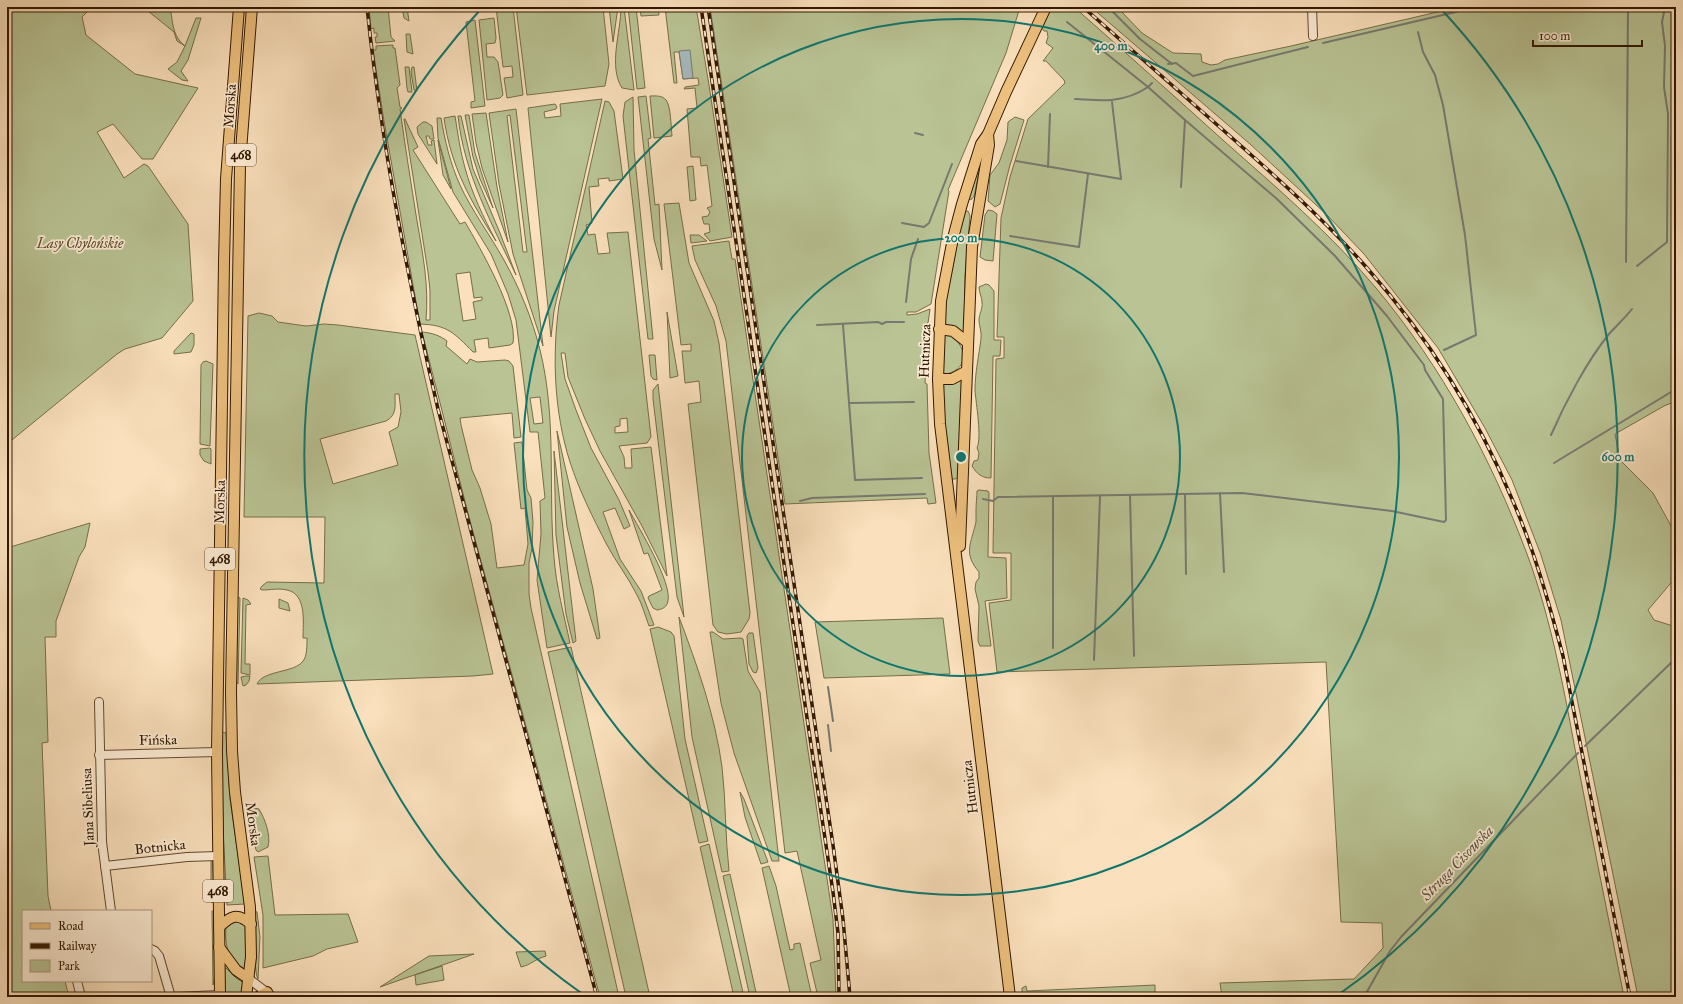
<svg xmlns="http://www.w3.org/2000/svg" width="1683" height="1004" font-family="'IM FELL Great Primer',serif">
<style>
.green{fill:#b9c394;stroke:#766e4a;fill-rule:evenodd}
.water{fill:#a5babd;stroke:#777971}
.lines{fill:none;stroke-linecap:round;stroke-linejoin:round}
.stream{stroke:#777971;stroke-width:2}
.minor-casing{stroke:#644a2f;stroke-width:10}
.major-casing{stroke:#321800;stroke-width:12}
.minor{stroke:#fcebd3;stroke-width:8}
.major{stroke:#edc07e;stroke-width:10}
.rail-casing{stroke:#321800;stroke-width:3.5}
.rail{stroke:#fcebd3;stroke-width:2;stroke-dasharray:6;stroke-linecap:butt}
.ring{fill:none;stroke:#0f766e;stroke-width:2}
.labels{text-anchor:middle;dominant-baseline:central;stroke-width:3.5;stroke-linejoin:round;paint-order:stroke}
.shield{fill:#fcebd3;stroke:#6f573f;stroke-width:1}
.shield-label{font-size:13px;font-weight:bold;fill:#321800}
.street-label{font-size:14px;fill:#321800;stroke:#fcebd3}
.park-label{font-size:14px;font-style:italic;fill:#5a4b2c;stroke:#fcebd3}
.water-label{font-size:15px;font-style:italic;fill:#5a5142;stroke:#fcebd3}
.centre{fill:#0f766e;stroke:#fcebd3;stroke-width:2}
.ring-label{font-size:12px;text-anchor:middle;font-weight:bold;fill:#0f766e;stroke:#fcebd3;stroke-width:3.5;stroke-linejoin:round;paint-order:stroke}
</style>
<rect width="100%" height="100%" fill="#fae0bc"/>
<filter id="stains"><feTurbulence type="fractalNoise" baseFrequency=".005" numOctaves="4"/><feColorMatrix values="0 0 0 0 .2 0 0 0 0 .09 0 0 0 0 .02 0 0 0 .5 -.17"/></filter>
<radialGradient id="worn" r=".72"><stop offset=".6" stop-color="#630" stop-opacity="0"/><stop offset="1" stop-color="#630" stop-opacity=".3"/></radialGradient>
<g class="green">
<path d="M7,7H92L82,17L86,35L135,74L198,88L153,159H142L113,124L97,132L124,178L144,164L148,166L188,224L193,301L162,338L125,349L117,354L7,444Z"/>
<path d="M143,7H170C173,22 172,36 185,46L196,18H201L188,60L181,71L188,81L182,80L168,69L177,62L185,46L177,41L174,32Z"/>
<path d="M369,7H388L391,37L395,41L376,43L375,37H377V33H374V28L371,29Z"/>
<path d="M402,7H407L409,21L404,18Z"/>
<path d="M496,7H513L523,95L507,98L504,78L513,77L512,66L503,67Z"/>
<path d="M516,7H603L609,64L605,86L527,95Z"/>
<path d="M609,7H618L613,42Z"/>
<path d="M621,7H624L634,90L622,88C608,66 621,32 621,7Z"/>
<path d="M628,7H636L645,88L637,89Z"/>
<path d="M640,7H658L659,15L641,16Z"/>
<path d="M665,7H696L709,85L732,237L710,241L704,234L710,232L709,224H704L702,217L708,216L710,212L707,208L712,206L707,165L701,166L700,157H691L687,109L697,108L695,88L684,89L685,87L699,85L698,78L683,79L679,52H674L677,83H674Z"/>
<path d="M710,7H1020L1006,53L948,190L949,191L931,304L916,312H907V315L917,314L930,309L928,323L923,325L924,330L927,331V333L925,383L927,384L929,453L936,503L928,504L927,498L785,504Z"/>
<path d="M1052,7H1074C1124,51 1174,96 1224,141C1277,188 1330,233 1376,288C1442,367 1491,458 1527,554C1552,621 1565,695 1578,765C1593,843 1609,920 1624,997H1561L1560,996L1549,997H1222L1220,983L1354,979L1383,948L1382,923L1341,922L1326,662L997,672L989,603L1011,600V553H993L996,359L1004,358V337H997L1001,218L1010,177L1028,119L1065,83L1064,80L1046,61H1043L1053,48L1046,43L1048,37L1047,31H1044L1042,28Z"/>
<path d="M1091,7H1117L1142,33L1173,53L1201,54L1202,62L1211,65L1218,64L1225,60L1291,46L1459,7H1676V401L1664,406L1615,434L1620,460L1653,493L1676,535V577L1648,610L1654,620L1676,627V997H1638L1561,620L1541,555L1512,480L1485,428L1438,348L1364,254L1327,215L1250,144Z"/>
<path d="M494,18L496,38L495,43L486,44L487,57H494L498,62L503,95L500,98L487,100L479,20Z"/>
<path d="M475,20L485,106L471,108V102L475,101L466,22Z"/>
<path d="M406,34H410L413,54L407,52Z"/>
<path d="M393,45V48H395L400,85L397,88L400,107L402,108L400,109C405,146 411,183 417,221C423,254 429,287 426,320H430V290L428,272L404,119H405L418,147L413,150L460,224L465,222C480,248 518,313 513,343L510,345L489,348L488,338L474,340L476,352H473C454,333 448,325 420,324L384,121L373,50H376V46ZM470,272L474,298L482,297V300L473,302L476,319L463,321L456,274Z"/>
<path d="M405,67H409L412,92H408L407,88Z"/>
<path d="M412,67H414L417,91L414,90L411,72Z"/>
<path d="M646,96L651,138L648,139L655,205L659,204L662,270L654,239L638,97Z"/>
<path d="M650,96C655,96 662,95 666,100C671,106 671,128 672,136L654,138Z"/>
<path d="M633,97L634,150L653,339H648L623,116L625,102Z"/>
<path d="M602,99L554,311L551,337L528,108L555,104L557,107L556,109L544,112L545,118L561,116L560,104Z"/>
<path d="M605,101L609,102L614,111L623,179L609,181V178L598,179L599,186L589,187L592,223L586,225L588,235L595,234L598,254L610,253L607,233L628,232L651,437L647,443L619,446L624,457L625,468H632L631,449L651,447L667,576L642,526L600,451L585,419L568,377L565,353H561L565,379L576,410L591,448L619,500L630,526L624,529L615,508L603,512L620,559L641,591L654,625L649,626C645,615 642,604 637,595C628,577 616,562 607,545C593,518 579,490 570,462C554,412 552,356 559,305ZM627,418L628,432L615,433V427L620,426V419Z"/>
<path d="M516,109L543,346L513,254L499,184L489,113ZM510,115L527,252H523L507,116Z"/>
<path d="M486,113L497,187L508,242L482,168L476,143L472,114Z"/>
<path d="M465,115H469L475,153L493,208L480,179L473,157Z"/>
<path d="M455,116C458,134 460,151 465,168C472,194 484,218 496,241C470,200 451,167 444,118Z"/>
<path d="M458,116H461L473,169L500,233L516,275C492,224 464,173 458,116Z"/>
<path d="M1015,117L1024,120L1010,165L1000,204L995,207L988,201L990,175L999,163L1007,140L1008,122Z"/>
<path d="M437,118H441C445,141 450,163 460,185C472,211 490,235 504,260C520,289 532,318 540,350C557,418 548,488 554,557C556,586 564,615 570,643L547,648L537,580L541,534L540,501L545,498L538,432H530L516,320L508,294L491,254L453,192L438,138ZM540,397L543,423L534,424L530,398Z"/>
<path d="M423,122H426L432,126L434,139H430L429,136H426L428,145H432L431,141L434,140L437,164L418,134L417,127Z"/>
<path d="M438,140L451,189L443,175Z"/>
<path d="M984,150L974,196L972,199L968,200Z"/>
<path d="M693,166L696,200L690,201L687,167Z"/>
<path d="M679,203L689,263L714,321L719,343L750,613L749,619L741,632L727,634L718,632L713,625L688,404L701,402L699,381L685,383L682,351H691V344L681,345L664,204Z"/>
<path d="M988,210L993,211L997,214L993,261L985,260L980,257L985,215Z"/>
<path d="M968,211L970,216L965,275L964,334L944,325L947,284L964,212Z"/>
<path d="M690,235H699L707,241L691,243Z"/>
<path d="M729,241L732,259H735L833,919L836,997H818L810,963L821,960L797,851L785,853L726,341L716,306L695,260L692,246Z"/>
<path d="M986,284L989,285L994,291V340H1001L1000,356H993L991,478C982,478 977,474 972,466L974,461L978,460L979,453L977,448C982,437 976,404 975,390C975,373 979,355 981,339C982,332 979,326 979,320C979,314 983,309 982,302C982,297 979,293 979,287Z"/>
<path d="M667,312L678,376L670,378Z"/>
<path d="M259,313L272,316L278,322L306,326L324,324L338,325L415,335L493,674L473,676L257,684C263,670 295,673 303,661C307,657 307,645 307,638H303C303,623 307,594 287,590C279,588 270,590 262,590L260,589L262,586L267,582L324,583L325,517H244L248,316ZM395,394H399L401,412L398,427L389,432L398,465L333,484L320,439L386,421C397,415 395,406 395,394Z"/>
<path d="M422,332C432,333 439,335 447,341L446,346L467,364L470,359L477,362L505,360L509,361L513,366L521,437L514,438L512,413L460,418L461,425L472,470L480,488L491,524L497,568L524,565L528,544L525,508L521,509L514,443L522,442L527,490L531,498L533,522L532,548L529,563V594L531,608L619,997H600L469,517Z"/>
<path d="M191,333L194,334V345L191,352L174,354V351Z"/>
<path d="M950,334C969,349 969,371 942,375L944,335Z"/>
<path d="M649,355H655L657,380L653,379L651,376Z"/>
<path d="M206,361L213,364L210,446L200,444L201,365L203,362Z"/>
<path d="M962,377L959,477L955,479H951L944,434L943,384Z"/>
<path d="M658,384L684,617L677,597L653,399V390Z"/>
<path d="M557,431L593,589L600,638L597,639L580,583L567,527Z"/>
<path d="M210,448L211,449V464L204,461L200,455V449Z"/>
<path d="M554,451L576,641L573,643L566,614L556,535Z"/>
<path d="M979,490L988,491L989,493L988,557L1006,558L1007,598L985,601L991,646H980L978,641L979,606L975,589L976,582L979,578V572C963,553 971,544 976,522C976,518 976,514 976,510C976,503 977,497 977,491Z"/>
<path d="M629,510C639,528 672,582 668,601C667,607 663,609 657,610L653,608L648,598L649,596L662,590L648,553L644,554Z"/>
<path d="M90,523L85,547L79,557L56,621V637H45L48,742L42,743L48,896L51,911H23V981H65L69,997H7V548Z"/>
<path d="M237,597L240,598L238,684L236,681Z"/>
<path d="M243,598L248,600L251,604L246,605L245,664H250V675L241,673Z"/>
<path d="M279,599L288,603L290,611L279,608Z"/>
<path d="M679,617C697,665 715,715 722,767C726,801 725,836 729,871L722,872L692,737Z"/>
<path d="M943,618L950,674L824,678L815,622Z"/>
<path d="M658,627L671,632L674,636L685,739L708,841L699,843L650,629Z"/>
<path d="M710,632H713L723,639L741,638L743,639L748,671L760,692L779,861H772L734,753L721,703Z"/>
<path d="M749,633H753L758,668L756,673L753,672L749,664L747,636Z"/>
<path d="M571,647L650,997H626L548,652Z"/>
<path d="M246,676H250L249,681L246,685L243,686L241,677Z"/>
<path d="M222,732L226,733L230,799L245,904L227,905L221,792Z"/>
<path d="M740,792L744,799L768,862L761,864L745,817Z"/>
<path d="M254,808L259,809C265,819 271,835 268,847L258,852L256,850L249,816L248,813Z"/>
<path d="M709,844L744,997H734L700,847Z"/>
<path d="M268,856L275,915L348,914L358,942L327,949L313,956L263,968V915L254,857Z"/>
<path d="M211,859L213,861L214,903L211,902Z"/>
<path d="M769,866L776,886L790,950L794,949V944L800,943L812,997H791L762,868Z"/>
<path d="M730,874L757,997H750L723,876Z"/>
<path d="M212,911H214L215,975L213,985Z"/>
<path d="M255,911L257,912L260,937L258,979C253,971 256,925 255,911Z"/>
<path d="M235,920L245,924L246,927C246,939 250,964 243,974C230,956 224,950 226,927Z"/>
<path d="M545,951L546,956C535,959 531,965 521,967L516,952Z"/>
<path d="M474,954L380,987L429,956Z"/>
<path d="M442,966L444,980L416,985L415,975Z"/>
<path d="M224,968H226L236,978L244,983L242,997H224Z"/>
<path d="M1155,985V997H1022V988L1026,986L1027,991Z"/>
</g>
<path class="water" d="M690,50L693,78L683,79L679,51Z"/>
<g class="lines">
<g class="stream">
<path d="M1108,7L1140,39L1172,64"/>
<path d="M1067,22L1148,87L1152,83"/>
<path d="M1418,32L1423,52L1435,75L1443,105L1465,235L1476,335L1444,350"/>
<path d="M1323,43L1477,7"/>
<path d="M1168,64L1176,63L1193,76L1308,47"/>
<path d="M1075,99C1102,101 1124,103 1148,87L1185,120L1181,187"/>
<path d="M915,133L923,135"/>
<path d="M1016,161L1121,179L1112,102"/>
<path d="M1048,167L1050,114"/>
<path d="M902,223L924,227L929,223L952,164"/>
<path d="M1010,236L1079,247L1088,174"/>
<path d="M1626,262L1628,7"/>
<path d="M1637,266L1667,242L1668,114L1664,87L1665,46L1662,22L1665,7"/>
<path d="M906,302L911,259L918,239"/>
<path d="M817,325L878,322L882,324L886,322H904"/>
<path d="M843,325L855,480L922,478"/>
<path d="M849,403L914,402"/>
<path d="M1551,435C1565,403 1587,361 1609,334C1617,325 1625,318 1632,309"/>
<path d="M1554,463L1676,389"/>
<path d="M1220,493L1224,572"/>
<path d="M1185,494L1186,574"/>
<path d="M1130,495L1134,656"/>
<path d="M1053,496V648"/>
<path d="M983,499L993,501L998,497L1242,493L1392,511L1444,522L1446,520L1443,399L1425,370L1424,365L1387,316L1335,256L1277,199L1185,120"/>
<path d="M800,501L812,498L925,494"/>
<path d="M1094,660L1100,496"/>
<path d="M828,687L833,721"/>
<path d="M828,725L831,751"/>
<path d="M1585,746L1676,658"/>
<path d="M1364,997L1390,951L1401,937L1578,753"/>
</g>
<g class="minor-casing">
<g id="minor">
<path d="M1312,7L1313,36"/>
<path d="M99,702L102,842L111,911"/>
<path d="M99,755L217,752"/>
<path d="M105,866L187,857L217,856"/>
<path d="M151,949L155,951L159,956L171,997"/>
<path d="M249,979L273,997"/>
<path d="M77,981L81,997"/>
<path d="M173,997L220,995"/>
</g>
</g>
<g class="major-casing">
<g id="major">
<path d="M939,329L953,331L967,342"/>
<path d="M938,379H952L967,371"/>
<path d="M960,546L972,247L989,145L988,134"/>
<path d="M219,927C231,916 237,912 251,924"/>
<path d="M219,947L236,970L249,979"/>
<path d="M220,997L217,752L224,262L226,179L239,7"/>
<path d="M246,997L251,957L250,907L235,792L232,751L231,692L240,164L252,7"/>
<path d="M258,997L267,992"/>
<path d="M1010,997L940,424L938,379L941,301L953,238L962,204L981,144L988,134L1006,92L1046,7"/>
</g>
</g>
<use href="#minor" class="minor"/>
<use href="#major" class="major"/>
<g class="rail-casing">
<g id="rail">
<path d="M367,7C381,143 407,276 438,409L597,997"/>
<path d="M701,7L833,892L838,933L839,997"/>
<path d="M708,7L833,845L843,919L850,997"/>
<path d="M1083,7C1130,48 1177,89 1223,130C1273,174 1323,218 1367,268C1427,336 1477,415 1512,499C1534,549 1549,603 1563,656L1630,997"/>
</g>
</g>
<use href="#rail" class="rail"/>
</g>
<g class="ring">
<circle cx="961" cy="457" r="219"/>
<circle cx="961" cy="457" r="438"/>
<path d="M584 995A657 657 0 0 1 481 9M1441 9A657 657 0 0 1 1338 995"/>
</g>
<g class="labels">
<g class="shield">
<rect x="226" y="144" width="30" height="22" rx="3"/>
<rect x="205" y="548" width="30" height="22" rx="3"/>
<rect x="203" y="880" width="30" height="22" rx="3"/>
</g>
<g class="shield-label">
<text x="241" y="155">468</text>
<text x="220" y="559">468</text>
<text x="218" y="891">468</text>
</g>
<g class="street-label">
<text transform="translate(230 106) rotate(-86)">Morska</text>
<text transform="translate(925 351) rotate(-88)">Hutnicza</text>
<text transform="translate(220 502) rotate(-89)">Morska</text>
<text transform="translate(158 740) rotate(-1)">Fińska</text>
<text transform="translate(970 787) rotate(-97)">Hutnicza</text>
<text transform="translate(88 807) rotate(-92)">Jana Sibeliusa</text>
<text transform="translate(253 824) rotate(82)">Morska</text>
<text transform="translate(160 847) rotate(-6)">Botnicka</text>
</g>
<g class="park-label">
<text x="80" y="243">Lasy Chylońskie</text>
</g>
<g class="water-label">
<text transform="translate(1457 863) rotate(-46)">Struga Cisowska</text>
</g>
</g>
<circle cx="961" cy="457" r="6" class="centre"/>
<g class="ring-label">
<text x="1111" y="50">400 m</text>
<text x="961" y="242">200 m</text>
<text x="1618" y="461">600 m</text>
</g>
<rect width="1683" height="1004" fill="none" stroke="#fae0bc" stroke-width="24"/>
<rect x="8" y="8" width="1667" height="988" fill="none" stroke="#321800" stroke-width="2"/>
<rect x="12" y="12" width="1659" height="980" fill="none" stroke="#321800"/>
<rect x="22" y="910" width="130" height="72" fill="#fcebd3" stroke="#ab977f"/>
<rect x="30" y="923" width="20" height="6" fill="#edc07e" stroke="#ab977f"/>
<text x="58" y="930" font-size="12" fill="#321800">Road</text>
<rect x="30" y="943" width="20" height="6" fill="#321800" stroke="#ab977f"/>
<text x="58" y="950" font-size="12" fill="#321800">Railway</text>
<rect x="30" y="960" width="20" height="12" fill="#b9c394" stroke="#ab977f"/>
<text x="58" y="970" font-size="12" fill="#321800">Park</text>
<path d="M1533 40v6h109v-6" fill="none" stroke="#321800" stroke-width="2"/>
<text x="1539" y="40" font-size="12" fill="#321800" stroke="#fcebd3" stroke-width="3" paint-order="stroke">100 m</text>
<rect width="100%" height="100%" filter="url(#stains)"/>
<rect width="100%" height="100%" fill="url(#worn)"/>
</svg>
